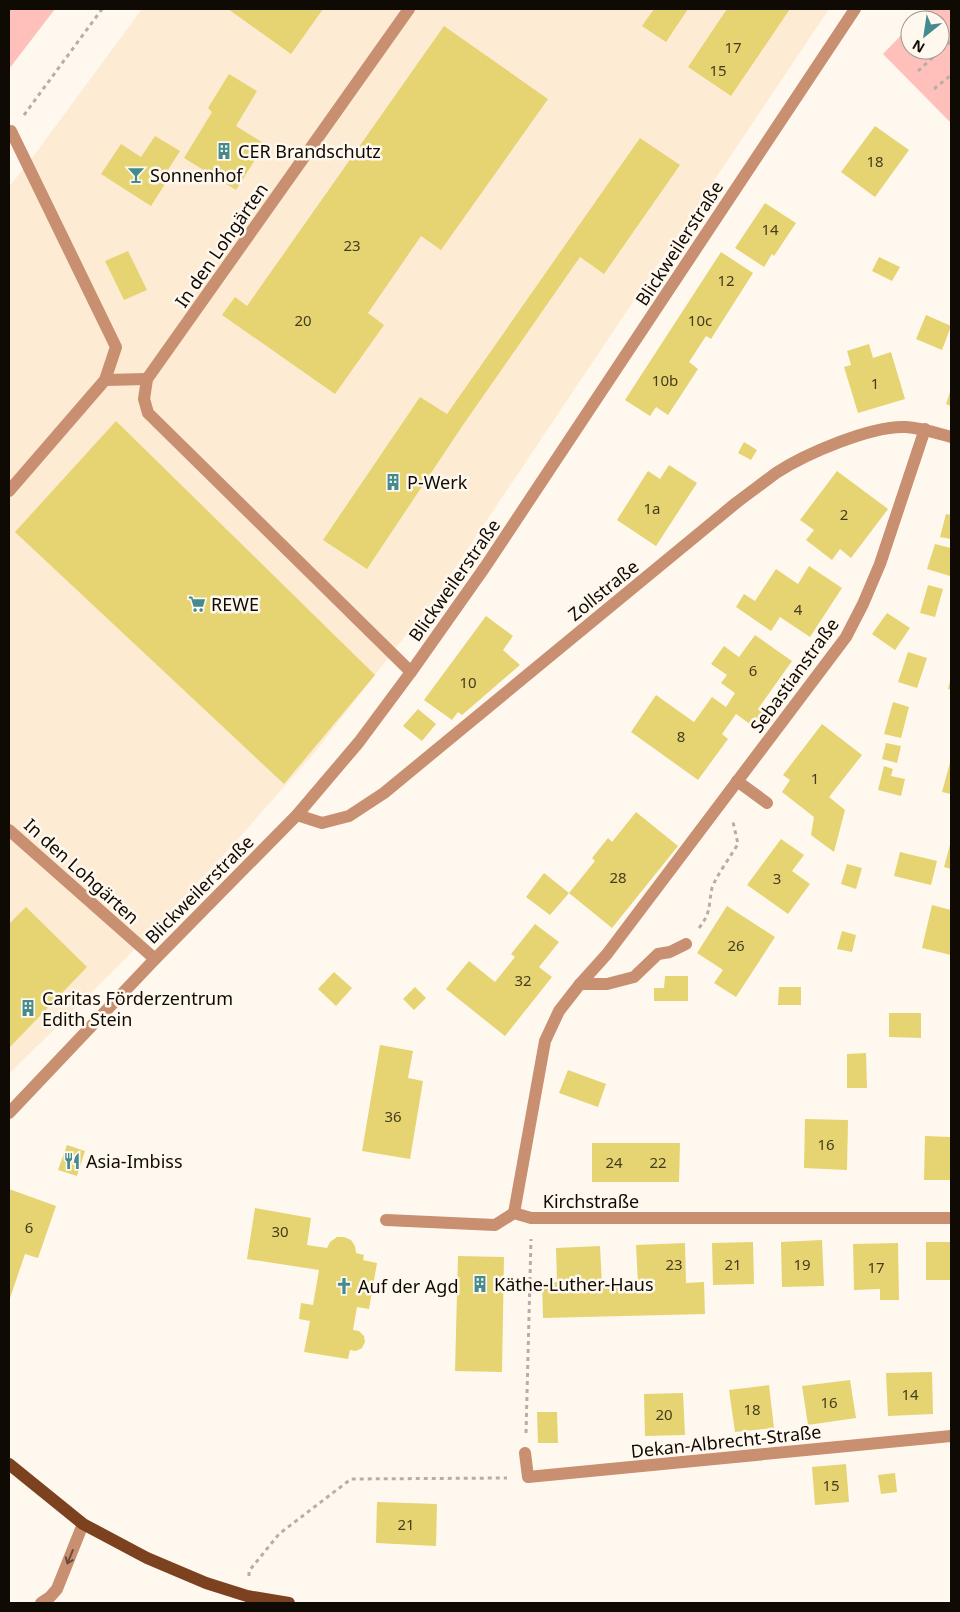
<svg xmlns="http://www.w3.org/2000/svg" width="960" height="1612" font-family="'Noto Sans',sans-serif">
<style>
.built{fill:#fdebd3}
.green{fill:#ffc0bc}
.building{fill:#e5d471}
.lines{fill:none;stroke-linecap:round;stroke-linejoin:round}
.path{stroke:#b6afa7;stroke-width:3;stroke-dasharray:4 4;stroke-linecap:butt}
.minor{stroke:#c88f70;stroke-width:12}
.major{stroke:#7c4220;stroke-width:12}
.oneway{stroke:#6c4c3a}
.labels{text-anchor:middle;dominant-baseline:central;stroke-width:5;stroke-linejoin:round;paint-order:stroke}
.number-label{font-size:15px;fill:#453c1f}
.poi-label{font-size:18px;fill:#100a04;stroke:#fff8ef;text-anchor:start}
.street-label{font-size:18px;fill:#100a04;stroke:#fff8ef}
</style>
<rect width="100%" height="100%" fill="#fff8ef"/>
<path class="built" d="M142,9H829L434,599L315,752L229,849L127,957L9,1074V187L35,154Z"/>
<g class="green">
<path d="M9,9H55L9,69Z"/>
<path d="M926,9H951V123L883,54L910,26V50H940V20H916Z"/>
</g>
<g class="building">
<path d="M228,9H323L291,54Z"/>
<path d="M654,9H688L666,42L642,26Z"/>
<path d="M727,9H790L731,96L688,67Z"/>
<path d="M444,26L548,99L441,250L421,236L368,313L384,325L335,394L222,315L235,297L247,306Z"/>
<path d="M229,74L257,91L236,126L265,144L236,190L184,158L212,112L208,108Z"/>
<path d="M875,126L909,150L875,197L841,172Z"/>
<path d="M155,136L180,151L166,173L170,176L151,206L101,174L121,144L141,157Z"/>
<path d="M640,138L680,165L604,274L580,257L463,425L367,569L323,540L420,397L447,414Z"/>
<path d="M765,203L796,223L774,256L772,254L764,267L735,248Z"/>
<path d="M128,251L147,290L124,300L105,261Z"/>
<path d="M721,252L753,273L711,339L706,336L689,362L698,369L668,415L656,407L650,416L625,400Z"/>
<path d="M879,257L900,267L892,281L872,271Z"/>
<path d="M926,315L951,326L942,350L916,339Z"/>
<path d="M869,344L873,358L891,352L905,399L858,413L844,367L851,365L847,351Z"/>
<path d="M951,389V406L946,404Z"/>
<path d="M116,421L375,675L284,784L15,532Z"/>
<path d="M744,442L757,450L751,460L738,453Z"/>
<path d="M669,465L697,483L656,546L617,520L648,471L660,479Z"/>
<path d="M837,471L888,509L851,558L840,549L832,560L806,540L814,530L800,520Z"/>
<path d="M946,514L951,515V539L940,537Z"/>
<path d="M935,544L951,548V571L950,576L927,569Z"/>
<path d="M809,566L842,588L810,637L780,617L771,631L736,607L744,594L755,601L776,569L798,584Z"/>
<path d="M928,585L943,589L935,617L920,613Z"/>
<path d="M887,613L910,628L895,650L872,634Z"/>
<path d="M486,616L513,636L503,650L520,665L462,715L458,712L452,720L424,700Z"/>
<path d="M755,635L792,661L758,709L763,713L754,727L736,714L722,734L728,739L698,780L631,732L656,695L694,722L712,697L726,707L735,693L721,683L727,675L711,664L724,646L739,657Z"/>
<path d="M908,652L927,658L917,688L898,682Z"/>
<path d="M951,677V690L948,689Z"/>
<path d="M893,702L909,707L901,738L884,734Z"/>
<path d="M418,709L436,724L422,741L403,726Z"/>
<path d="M822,724L862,755L829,797L845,810L834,852L811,835L814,817L782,792L790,780L783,775Z"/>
<path d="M886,743L901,746L897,763L882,759Z"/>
<path d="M951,759V794L942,792Z"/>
<path d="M884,766L893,769L891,776L905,779L901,796L878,790Z"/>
<path d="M636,812L678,846L612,928L569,893L595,861L592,858L608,838L612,842Z"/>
<path d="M781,839L804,855L792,871L810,884L788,914L747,885Z"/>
<path d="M951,841V869L944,867Z"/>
<path d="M900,852L937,861L931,885L894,876Z"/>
<path d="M847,864L862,868L856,889L841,884Z"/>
<path d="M544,873L569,893L550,915L526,897Z"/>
<path d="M932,905L951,910V955L922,948Z"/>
<path d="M727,906L775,937L736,997L714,983L723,970L697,953Z"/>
<path d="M26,907L87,967L9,1048V924Z"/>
<path d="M535,924L559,942L539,967L552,977L505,1036L446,989L469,961L495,982L515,957L511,954Z"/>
<path d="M842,931L856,935L852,952L837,949Z"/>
<path d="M334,972L352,988L336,1006L318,989Z"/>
<path d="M665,976H688V1001H654V988H664Z"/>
<path d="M415,987L426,998L414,1010L403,999Z"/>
<path d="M779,987H801V1005H778Z"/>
<path d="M889,1013H921V1038L889,1037Z"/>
<path d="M380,1045L413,1051L408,1078L423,1081L410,1159L362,1151Z"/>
<path d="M866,1053L867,1088H847V1054Z"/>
<path d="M568,1070L606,1084L598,1107L559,1093Z"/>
<path d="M805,1119L848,1120L847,1170L804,1168Z"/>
<path d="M925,1136L951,1137V1180H924Z"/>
<path d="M592,1143H680L679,1182H592Z"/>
<path d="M67,1145L85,1151L77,1176L58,1170Z"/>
<path d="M9,1189L56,1206L38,1258L25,1254L9,1301Z"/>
<path d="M255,1208L311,1218L307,1245L327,1248L330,1242L337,1237H344L351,1240L355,1246L356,1253L364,1255L363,1260L377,1263L369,1309L357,1307L353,1330L359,1331L364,1336L365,1342L362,1348L356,1351L350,1350L348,1359L304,1352L310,1321L299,1319L301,1303L313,1305L319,1270L247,1259Z"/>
<path d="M822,1240L824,1286L782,1287L781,1242Z"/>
<path d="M753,1242L754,1284L713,1285L712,1243Z"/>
<rect x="926" y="1242" width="25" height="38"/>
<path d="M685,1243L686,1283L704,1282L705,1314L543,1318L542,1283L557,1282L556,1248L600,1246L602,1286L638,1284L636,1245Z"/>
<path d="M898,1243L899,1300H880V1289L854,1290L853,1244Z"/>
<path d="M458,1256L504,1257L502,1372L455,1371Z"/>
<path d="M932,1372L933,1414L888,1416L886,1373Z"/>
<path d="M850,1380L856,1418L808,1425L802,1386Z"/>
<path d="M769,1385L774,1428L735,1432L729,1390Z"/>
<path d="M683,1393L685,1435L645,1436L644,1394Z"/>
<path d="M537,1412H557L558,1443H538Z"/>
<path d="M846,1464L849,1502L815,1505L812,1467Z"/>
<path d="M895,1473L897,1492L881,1494L878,1475Z"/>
<path d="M377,1502L437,1504L436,1546L376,1543Z"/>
</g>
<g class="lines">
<g class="path">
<path d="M918,71L951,41"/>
<path d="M934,89L951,75"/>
<path d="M24,115L102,9"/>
<path d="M699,928C712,911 708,906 712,888C715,878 732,854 738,844L733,822"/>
<path d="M526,1433L531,1239"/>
<path d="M249,1576V1571L279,1534L351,1479L507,1478"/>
</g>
<g class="minor">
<path d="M409,9L147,379L144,399L148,413L411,672"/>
<path d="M11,131L116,347L105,380"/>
<path d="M9,491L105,380L147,379"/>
<path d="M737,781L767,803"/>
<path d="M297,815L322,823L349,816L384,793L736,503C749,493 763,483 776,473C805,454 872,425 906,427C922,428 936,433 951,437"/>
<path d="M9,830L155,959"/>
<path d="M580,984H607L634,977L658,954L670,952L686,944"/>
<path d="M9,1113L155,959L297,815L359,742L411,672L485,567L855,9"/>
<path d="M514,1213L545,1041L559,1011L580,984L607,954L846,637L863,604L880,564L925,429"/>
<path d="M514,1213L531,1218H951"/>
<path d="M386,1220L495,1225L514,1213"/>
<path d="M525,1453L528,1477L951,1436"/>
<path d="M41,1603L50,1597L57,1589L83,1524"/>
</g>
<path class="major" d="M9,1464L83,1524L147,1558L206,1583L247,1596L289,1603"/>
</g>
<defs><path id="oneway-shaft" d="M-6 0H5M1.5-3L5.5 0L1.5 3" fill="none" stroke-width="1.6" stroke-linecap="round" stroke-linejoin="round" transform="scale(1.25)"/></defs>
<use class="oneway" href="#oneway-shaft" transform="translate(70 1557) rotate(112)"/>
<defs>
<g id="building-bare" transform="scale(1.35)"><path d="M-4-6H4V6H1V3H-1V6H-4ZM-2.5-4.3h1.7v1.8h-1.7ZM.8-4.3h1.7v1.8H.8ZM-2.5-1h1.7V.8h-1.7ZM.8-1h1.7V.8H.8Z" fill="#448b90" stroke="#fff8ef" stroke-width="2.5" paint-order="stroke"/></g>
<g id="bar-bare" transform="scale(1.35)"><path d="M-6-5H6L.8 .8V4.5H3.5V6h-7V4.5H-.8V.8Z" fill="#448b90" stroke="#fff8ef" stroke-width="2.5" paint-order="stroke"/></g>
<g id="supermarket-bare" transform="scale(1.35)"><path d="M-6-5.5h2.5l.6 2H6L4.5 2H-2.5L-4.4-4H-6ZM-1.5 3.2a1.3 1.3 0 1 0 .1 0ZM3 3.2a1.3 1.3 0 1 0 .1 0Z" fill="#448b90" stroke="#fff8ef" stroke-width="2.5" paint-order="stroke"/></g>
<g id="restaurant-bare" transform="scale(1.35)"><path d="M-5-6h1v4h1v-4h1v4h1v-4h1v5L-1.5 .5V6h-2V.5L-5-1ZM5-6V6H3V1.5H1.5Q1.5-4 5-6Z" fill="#448b90" stroke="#fff8ef" stroke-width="2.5" paint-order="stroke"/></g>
<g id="church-bare" transform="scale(1.35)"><path d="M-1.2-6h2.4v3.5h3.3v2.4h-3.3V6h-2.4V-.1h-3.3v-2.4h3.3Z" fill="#448b90" stroke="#fff8ef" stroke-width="2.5" paint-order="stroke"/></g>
</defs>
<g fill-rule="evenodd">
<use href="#building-bare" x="224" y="151"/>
<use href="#bar-bare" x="136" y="175"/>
<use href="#building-bare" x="393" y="482"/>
<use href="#supermarket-bare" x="197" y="604"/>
<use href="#building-bare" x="28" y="1008"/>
<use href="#restaurant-bare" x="72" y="1161"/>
<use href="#building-bare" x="480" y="1284"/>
<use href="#church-bare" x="344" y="1286"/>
</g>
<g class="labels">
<g class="number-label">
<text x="733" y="47">17</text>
<text x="718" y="70">15</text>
<text x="875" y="161">18</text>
<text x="770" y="229">14</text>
<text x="352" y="245">23</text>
<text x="726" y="280">12</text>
<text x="303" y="320">20</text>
<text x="700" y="320">10c</text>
<text x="665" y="380">10b</text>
<text x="875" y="383">1</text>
<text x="652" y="508">1a</text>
<text x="844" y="514">2</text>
<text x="798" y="609">4</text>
<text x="753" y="670">6</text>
<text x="468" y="682">10</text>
<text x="681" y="736">8</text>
<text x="815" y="778">1</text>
<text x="618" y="877">28</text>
<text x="777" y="878">3</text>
<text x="736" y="945">26</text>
<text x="523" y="980">32</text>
<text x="393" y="1116">36</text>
<text x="826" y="1144">16</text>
<text x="614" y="1162">24</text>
<text x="658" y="1162">22</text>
<text x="29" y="1227">6</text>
<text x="280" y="1231">30</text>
<text x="674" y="1264">23</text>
<text x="733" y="1264">21</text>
<text x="802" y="1264">19</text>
<text x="876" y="1267">17</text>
<text x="910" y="1394">14</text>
<text x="829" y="1402">16</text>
<text x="752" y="1409">18</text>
<text x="664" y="1414">20</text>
<text x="831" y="1485">15</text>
<text x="406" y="1524">21</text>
</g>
<g class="poi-label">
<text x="238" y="151">CER Brandschutz</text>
<text x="150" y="175">Sonnenhof</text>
<text x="407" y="482">P-Werk</text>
<text x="211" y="604">REWE</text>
<text x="42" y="998">Caritas Förderzentrum<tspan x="42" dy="21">Edith Stein</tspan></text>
<text x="86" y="1161">Asia-Imbiss</text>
<text x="494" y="1284">Käthe-Luther-Haus</text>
<text x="358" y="1286">Auf der Agd</text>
</g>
<g class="street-label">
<text transform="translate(679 243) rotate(-57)">Blickweilerstraße</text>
<text transform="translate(221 245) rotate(-55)">In den Lohgärten</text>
<text transform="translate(454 580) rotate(-55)">Blickweilerstraße</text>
<text transform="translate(603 590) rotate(-39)">Zollstraße</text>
<text transform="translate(794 675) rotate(-54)">Sebastianstraße</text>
<text transform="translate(82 871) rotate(42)">In den Lohgärten</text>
<text transform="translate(199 889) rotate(-45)">Blickweilerstraße</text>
<text x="591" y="1201">Kirchstraße</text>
<text transform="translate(726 1441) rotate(-6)">Dekan-Albrecht-Straße</text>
</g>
</g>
<rect width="960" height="1612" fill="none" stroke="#100a04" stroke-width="20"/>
<g transform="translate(925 35) rotate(210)"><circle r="24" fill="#fff8ef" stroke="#9f9991"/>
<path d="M0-4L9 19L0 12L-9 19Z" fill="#448b90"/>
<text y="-8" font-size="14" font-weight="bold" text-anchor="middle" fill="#100a04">N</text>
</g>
</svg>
